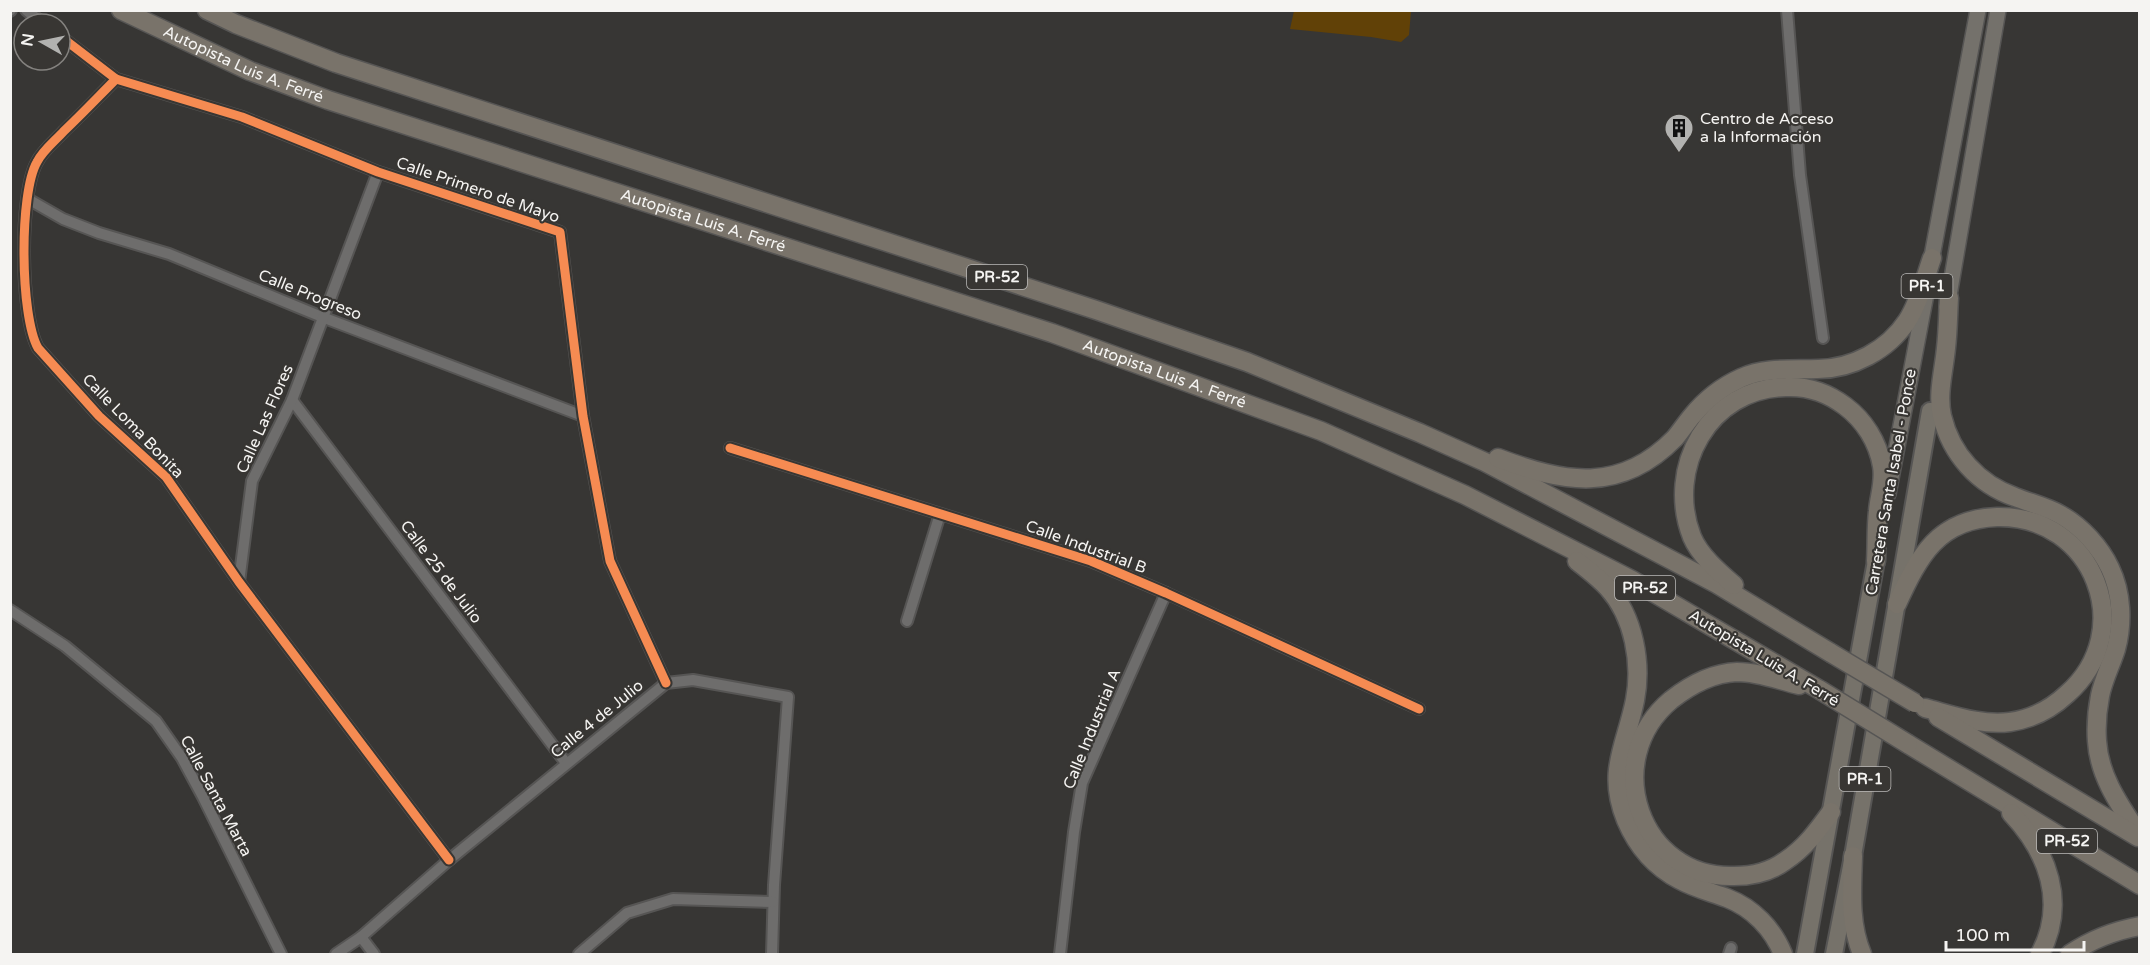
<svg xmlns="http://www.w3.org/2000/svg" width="2150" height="965" font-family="'Varela Round',sans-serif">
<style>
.green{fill:#614107}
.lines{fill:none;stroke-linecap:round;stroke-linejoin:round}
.minor-casing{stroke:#565554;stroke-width:14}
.primary-casing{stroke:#565554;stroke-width:18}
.trunk-casing{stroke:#565554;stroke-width:20}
.motorway-casing{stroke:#565554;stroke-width:21}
.minor{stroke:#6e6d6c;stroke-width:10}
.primary{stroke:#74716b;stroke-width:15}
.trunk{stroke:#76726a;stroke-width:16}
.motorway{stroke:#79736a;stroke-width:18}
.motorway-bridge-casing{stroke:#565554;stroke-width:21;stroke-linecap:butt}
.motorway-bridge{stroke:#79736a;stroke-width:18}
.cycleway-casing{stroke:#383633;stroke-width:13}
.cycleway{stroke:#f68b52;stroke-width:9}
.labels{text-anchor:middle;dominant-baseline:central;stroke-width:4.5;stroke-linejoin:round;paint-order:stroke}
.shield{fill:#383633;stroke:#bcbbb9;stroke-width:1.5}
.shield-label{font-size:15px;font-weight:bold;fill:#f5f4f2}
.street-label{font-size:16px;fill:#f5f4f2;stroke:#383633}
.poi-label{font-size:16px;fill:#f5f4f2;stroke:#383633;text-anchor:start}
</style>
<rect width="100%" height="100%" fill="#373634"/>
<path class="green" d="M1294,11H1411L1409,35L1401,42L1371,37L1290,29Z"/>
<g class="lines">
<g class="minor-casing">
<g id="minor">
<path d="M26,10L44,24"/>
<path d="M1787,10L1800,175L1823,338"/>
<path d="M10,11L11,10"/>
<path d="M60,36L116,79L242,117L378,172L560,232L583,416L610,561L666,683"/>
<path d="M116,79C99,96 82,114 64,131C55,141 43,150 37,162C19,193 20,316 38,348L99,416L166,477L239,582L449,860"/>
<path d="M28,199L63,219L99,233L169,254L322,317L583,416"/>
<path d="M292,400L566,763"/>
<path d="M730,448L1091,561L1166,593L1419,709"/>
<path d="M239,582L252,481L292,400L378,172"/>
<path d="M10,610L65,646L156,721L182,758L203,797L281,954"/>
<path d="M907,621L940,514"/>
<path d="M361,937L374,954"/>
<path d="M336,954L361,937L449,860L666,683L693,680L788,697L774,885L772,954"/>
<path d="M579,954L627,913L673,899L773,902"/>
<path d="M1060,954L1074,832L1082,783L1166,593"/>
<path d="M1729,954L1731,948"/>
</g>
</g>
<g class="primary-casing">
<g id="primary">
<path d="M1930,267L1978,10"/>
<path d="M1947,307L1998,10"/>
<path d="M1888,494L1926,294"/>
</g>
</g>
<g class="trunk-casing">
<g id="trunk">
<path d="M1805,954L1876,561"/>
<path d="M1834,954L1853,856L1930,411"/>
</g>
</g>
<g class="motorway-casing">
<g id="motorway">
<path id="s1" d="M121,10L250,71L328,100L1052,333L1321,431L1465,495L1632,580L1820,690"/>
<path d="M207,10L236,24L336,63L1096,310L1247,362L1420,433L1485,462L1717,584L1831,653"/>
<path d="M1949,298C1948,314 1948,331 1946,348C1944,370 1937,394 1942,416C1951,454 1978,484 2015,497C2030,503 2047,507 2061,515C2082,527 2100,547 2110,568C2122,593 2123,623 2116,649C2111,665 2103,680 2100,696C2097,711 2096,727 2097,741C2099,777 2121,807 2140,836"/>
<path d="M1498,458C1564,483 1620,494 1675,438C1681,431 1686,423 1692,416C1706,399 1721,387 1741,378C1765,367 1792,370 1818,369C1852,369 1888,350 1907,321C1919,303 1925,278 1932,258"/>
<path d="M1577,561C1588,570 1599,578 1608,588C1634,617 1642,663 1635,700C1626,746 1606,771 1626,820C1637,846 1655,867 1680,880C1694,888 1711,892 1727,898C1753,908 1773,929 1783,954"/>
<path d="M1734,585C1719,572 1700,556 1692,537C1665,468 1709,388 1786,387C1807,386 1828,393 1845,406C1864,420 1878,442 1882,466C1885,482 1879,496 1878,511C1876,528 1877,545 1876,561"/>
<path d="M1897,604C1919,556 1938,519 1997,517C2094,515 2139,631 2067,694C2051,709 2031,719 2010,722C1982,726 1952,715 1925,708"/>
<path d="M1799,685C1778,680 1758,672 1737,672C1712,673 1690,685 1671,700C1599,760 1640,879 1734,876C1753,876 1770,872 1785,861C1805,848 1818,830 1831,812"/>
<path d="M1938,717L2138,837"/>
<path d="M1908,744L2140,885"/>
<path d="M2011,813C2048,852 2067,903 2040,954"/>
<path d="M1853,856C1852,890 1849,923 1862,954"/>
<path d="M2070,954C2092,939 2113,931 2140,926"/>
</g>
</g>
<use href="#minor" class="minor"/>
<use href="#primary" class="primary"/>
<use href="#trunk" class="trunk"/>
<use href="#motorway" class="motorway"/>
<g class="motorway-bridge-casing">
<g id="motorway-bridge">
<path d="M1831,653L1915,703"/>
<path d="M1820,690L1908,744"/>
</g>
</g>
<use href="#motorway-bridge" class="motorway-bridge"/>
<g class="cycleway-casing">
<g id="cycleway">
<path d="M60,36L116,79L242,117L378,172L560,232L583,416L610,561L666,683"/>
<path d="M116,79C99,96 82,114 64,131C55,141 43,150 37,162C19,193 20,316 38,348L99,416L166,477L239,582L449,860"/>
<path d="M730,448L1091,561L1166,593L1419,709"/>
</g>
</g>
<use href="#cycleway" class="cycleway"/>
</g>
<defs>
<g id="building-pin" transform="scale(1.5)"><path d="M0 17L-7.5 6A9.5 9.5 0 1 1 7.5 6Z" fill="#b2b2b0" stroke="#383633"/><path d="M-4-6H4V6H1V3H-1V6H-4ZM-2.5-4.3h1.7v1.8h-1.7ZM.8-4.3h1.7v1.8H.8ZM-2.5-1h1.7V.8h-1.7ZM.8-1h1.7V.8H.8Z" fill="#111"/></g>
</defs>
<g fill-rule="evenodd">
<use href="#building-pin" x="1679" y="128"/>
</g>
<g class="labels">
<g class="shield">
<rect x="967" y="265" width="60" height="24" rx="4.5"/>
<rect x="1901.5" y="274" width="51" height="24" rx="4.5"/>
<rect x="1615" y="576" width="60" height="24" rx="4.5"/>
<rect x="1839.5" y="767" width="51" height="24" rx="4.5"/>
<rect x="2037" y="829" width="60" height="24" rx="4.5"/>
</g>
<g class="shield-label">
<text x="997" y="277">PR-52</text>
<text x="1927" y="286">PR-1</text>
<text x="1645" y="588">PR-52</text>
<text x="1865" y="779">PR-1</text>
<text x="2067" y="841">PR-52</text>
</g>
<g class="street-label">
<text stroke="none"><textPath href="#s1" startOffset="134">Autopista Luis A. Ferré</textPath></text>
<text transform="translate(478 190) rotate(19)">Calle Primero de Mayo</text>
<text stroke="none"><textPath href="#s1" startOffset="620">Autopista Luis A. Ferré</textPath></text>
<text transform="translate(310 295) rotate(22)">Calle Progreso</text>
<text stroke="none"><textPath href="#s1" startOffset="1106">Autopista Luis A. Ferré</textPath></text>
<text transform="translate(265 419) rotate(-66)">Calle Las Flores</text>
<text transform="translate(133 426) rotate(46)">Calle Loma Bonita</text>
<text transform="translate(1891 482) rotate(-80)">Carretera Santa Isabel - Ponce</text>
<text transform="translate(1086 547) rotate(20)">Calle Industrial B</text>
<text transform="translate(441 572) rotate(53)">Calle 25 de Julio</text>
<text transform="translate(1764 658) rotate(31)">Autopista Luis A. Ferré</text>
<text transform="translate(597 719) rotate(-39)">Calle 4 de Julio</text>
<text transform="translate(1092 729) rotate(-68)">Calle Industrial A</text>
<text transform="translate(216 796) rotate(62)">Calle Santa Marta</text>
</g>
<g class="poi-label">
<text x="1700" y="119">Centro de Acceso<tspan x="1700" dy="18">a la Información</tspan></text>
</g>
</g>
<rect width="2150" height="965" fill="none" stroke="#f5f4f2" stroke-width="24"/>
<g transform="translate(42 42) rotate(279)"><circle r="28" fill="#383633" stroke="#84827f" stroke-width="1.5"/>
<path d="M0-4.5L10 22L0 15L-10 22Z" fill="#b2b2b0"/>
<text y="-9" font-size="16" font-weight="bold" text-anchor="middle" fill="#f5f4f2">N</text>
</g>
<path d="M1946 941v9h138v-9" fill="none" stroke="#f5f4f2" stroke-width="3"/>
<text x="1955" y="941" font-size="18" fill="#f5f4f2" stroke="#383633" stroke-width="4.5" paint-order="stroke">100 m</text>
</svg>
